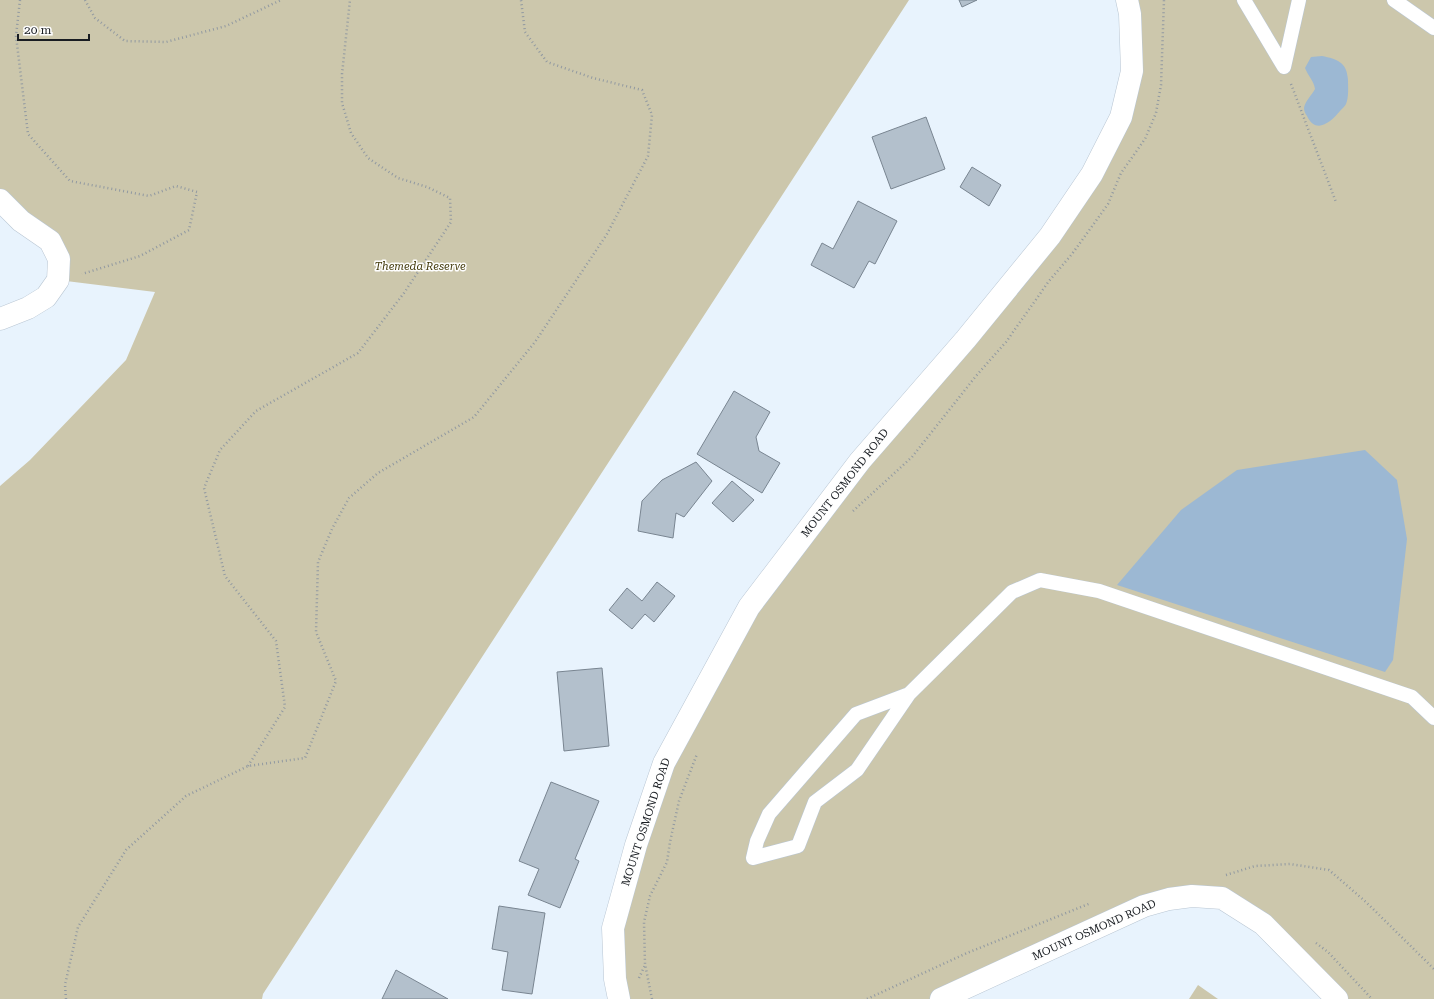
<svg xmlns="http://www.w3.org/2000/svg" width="1434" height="999" font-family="'Roboto Serif',serif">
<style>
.green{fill:#ccc7ac}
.water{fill:#9cb8d3}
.building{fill:#b3c0cc;stroke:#798591}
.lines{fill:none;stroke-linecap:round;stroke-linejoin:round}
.service-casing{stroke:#b9c6d3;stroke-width:15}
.tertiary-casing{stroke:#b9c6d3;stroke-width:23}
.path{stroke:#9199a1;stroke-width:2.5;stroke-dasharray:1 3;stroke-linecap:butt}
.service{stroke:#fff;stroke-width:14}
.tertiary{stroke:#fff;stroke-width:22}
.labels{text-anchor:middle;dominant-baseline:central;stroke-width:3;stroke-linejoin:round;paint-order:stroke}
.park-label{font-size:11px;font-style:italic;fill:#433a0b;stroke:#fefefe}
.street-label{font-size:11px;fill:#191d22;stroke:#fefefe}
</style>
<rect width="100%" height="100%" fill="#e8f3fd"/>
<g class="green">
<path d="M0,0H909L263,994L262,999H0V486L30,460L126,360L155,292L58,280L59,259L0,200Z"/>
<path d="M1127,0H1434V999H1337L1263,924L1192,896L941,999H619L615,979L636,845L749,607L966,339L1121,117Z"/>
<path d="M1198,985L1218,999H1189Z"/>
</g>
<g class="water">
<path d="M1322,56C1337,59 1347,62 1348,80C1348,87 1349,97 1346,104C1345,106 1342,109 1340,111C1331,122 1316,135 1307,116C1305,113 1304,111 1304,108C1305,101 1312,95 1315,89C1314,81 1308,76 1305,68L1311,57Z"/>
<path d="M1365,450L1397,480L1407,539L1393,660L1385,672L1117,585L1181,510L1237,470Z"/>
</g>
<g class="building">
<path d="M959,0H977L962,7Z"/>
<path d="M926,117L945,169L891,189L872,137Z"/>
<path d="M972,167L1001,185L989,206L960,187Z"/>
<path d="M858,201L897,221L875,264L869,261L854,288L811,265L822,243L833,249Z"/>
<path d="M734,391L770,412L756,437L759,451L780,463L762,493L697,454Z"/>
<path d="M696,462L712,481L684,517L676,513L673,538L638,531L642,501L662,480Z"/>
<path d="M732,481L754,500L733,522L712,503Z"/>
<path d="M657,582L675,596L654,622L645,614L632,629L609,610L627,588L642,601Z"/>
<path d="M602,668L609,746L564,751L557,672Z"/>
<path d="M551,782L599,801L575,859L579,861L560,908L528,895L539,869L519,861Z"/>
<path d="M499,906L545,913L532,994L502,990L508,952L492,949Z"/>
<path d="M396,970L448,999H382Z"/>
</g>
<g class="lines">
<g class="service-casing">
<g id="service">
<path d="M1244,0L1284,67L1299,0"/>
<path d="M1394,0L1434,28"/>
<path d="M909,694L856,714L769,814L757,841L753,858L798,846L815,802L857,770L909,694L1012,592L1040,580L1099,591L1412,697L1434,718"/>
</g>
</g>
<g class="tertiary-casing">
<g id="tertiary">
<path d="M0,200L21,221L50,241L59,259L58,280L46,297L28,308L0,319"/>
<path d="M619,999L615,979L613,928L636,845L664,763L749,607L860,461L966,339L1050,236L1092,174L1121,117L1132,71L1130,14L1127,0"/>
<path d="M941,999L1144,906L1169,899L1192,896L1222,898L1263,924L1337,999"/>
</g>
</g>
<g class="path">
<path d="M20,0L16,36L28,134L70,181L149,196L176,186L197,192L189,230L140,256L82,274"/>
<path d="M85,0L95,18L125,41L166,42L226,26L281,0"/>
<path d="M1291,84L1336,202"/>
<path d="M853,511L912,457L976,376L1006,342L1049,281L1072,254L1108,204L1121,173L1145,139L1156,113L1161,85L1164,0"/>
<path d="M248,766L285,707L276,641L225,576L204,488L220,450L256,411L358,353L404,293L451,222L450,198L427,187L398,178L368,158L351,133L342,103V74L350,0"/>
<path d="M1226,875L1255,866L1290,864L1329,870L1366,902L1434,969"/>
<path d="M1316,943L1328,952L1372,999"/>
<path d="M639,978L645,965"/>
<path d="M66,999L65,985L78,927L126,850L186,796L248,766L305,758L336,681L316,632L318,562L332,529L349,498L378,473L474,417L535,342L607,234L648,156L652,115L642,90L593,78L547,62L525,32L521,0"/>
<path d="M652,999L645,964L644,922L650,896L667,862L670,842L679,801L697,754"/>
<path d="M867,999L967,953L1091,903"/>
</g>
<use href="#service" class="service"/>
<use href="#tertiary" class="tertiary"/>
</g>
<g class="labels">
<g class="park-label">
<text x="420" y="266">Themeda Reserve</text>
</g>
<g class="street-label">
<text transform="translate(845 483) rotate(-52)">MOUNT OSMOND ROAD</text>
<text transform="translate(646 822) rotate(-72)">MOUNT OSMOND ROAD</text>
<text transform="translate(1094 930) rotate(-24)">MOUNT OSMOND ROAD</text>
</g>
</g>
<path d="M18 34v6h71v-6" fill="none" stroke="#191d22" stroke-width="2"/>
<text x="24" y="34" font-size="12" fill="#191d22" stroke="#fefefe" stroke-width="3" paint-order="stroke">20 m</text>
</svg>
